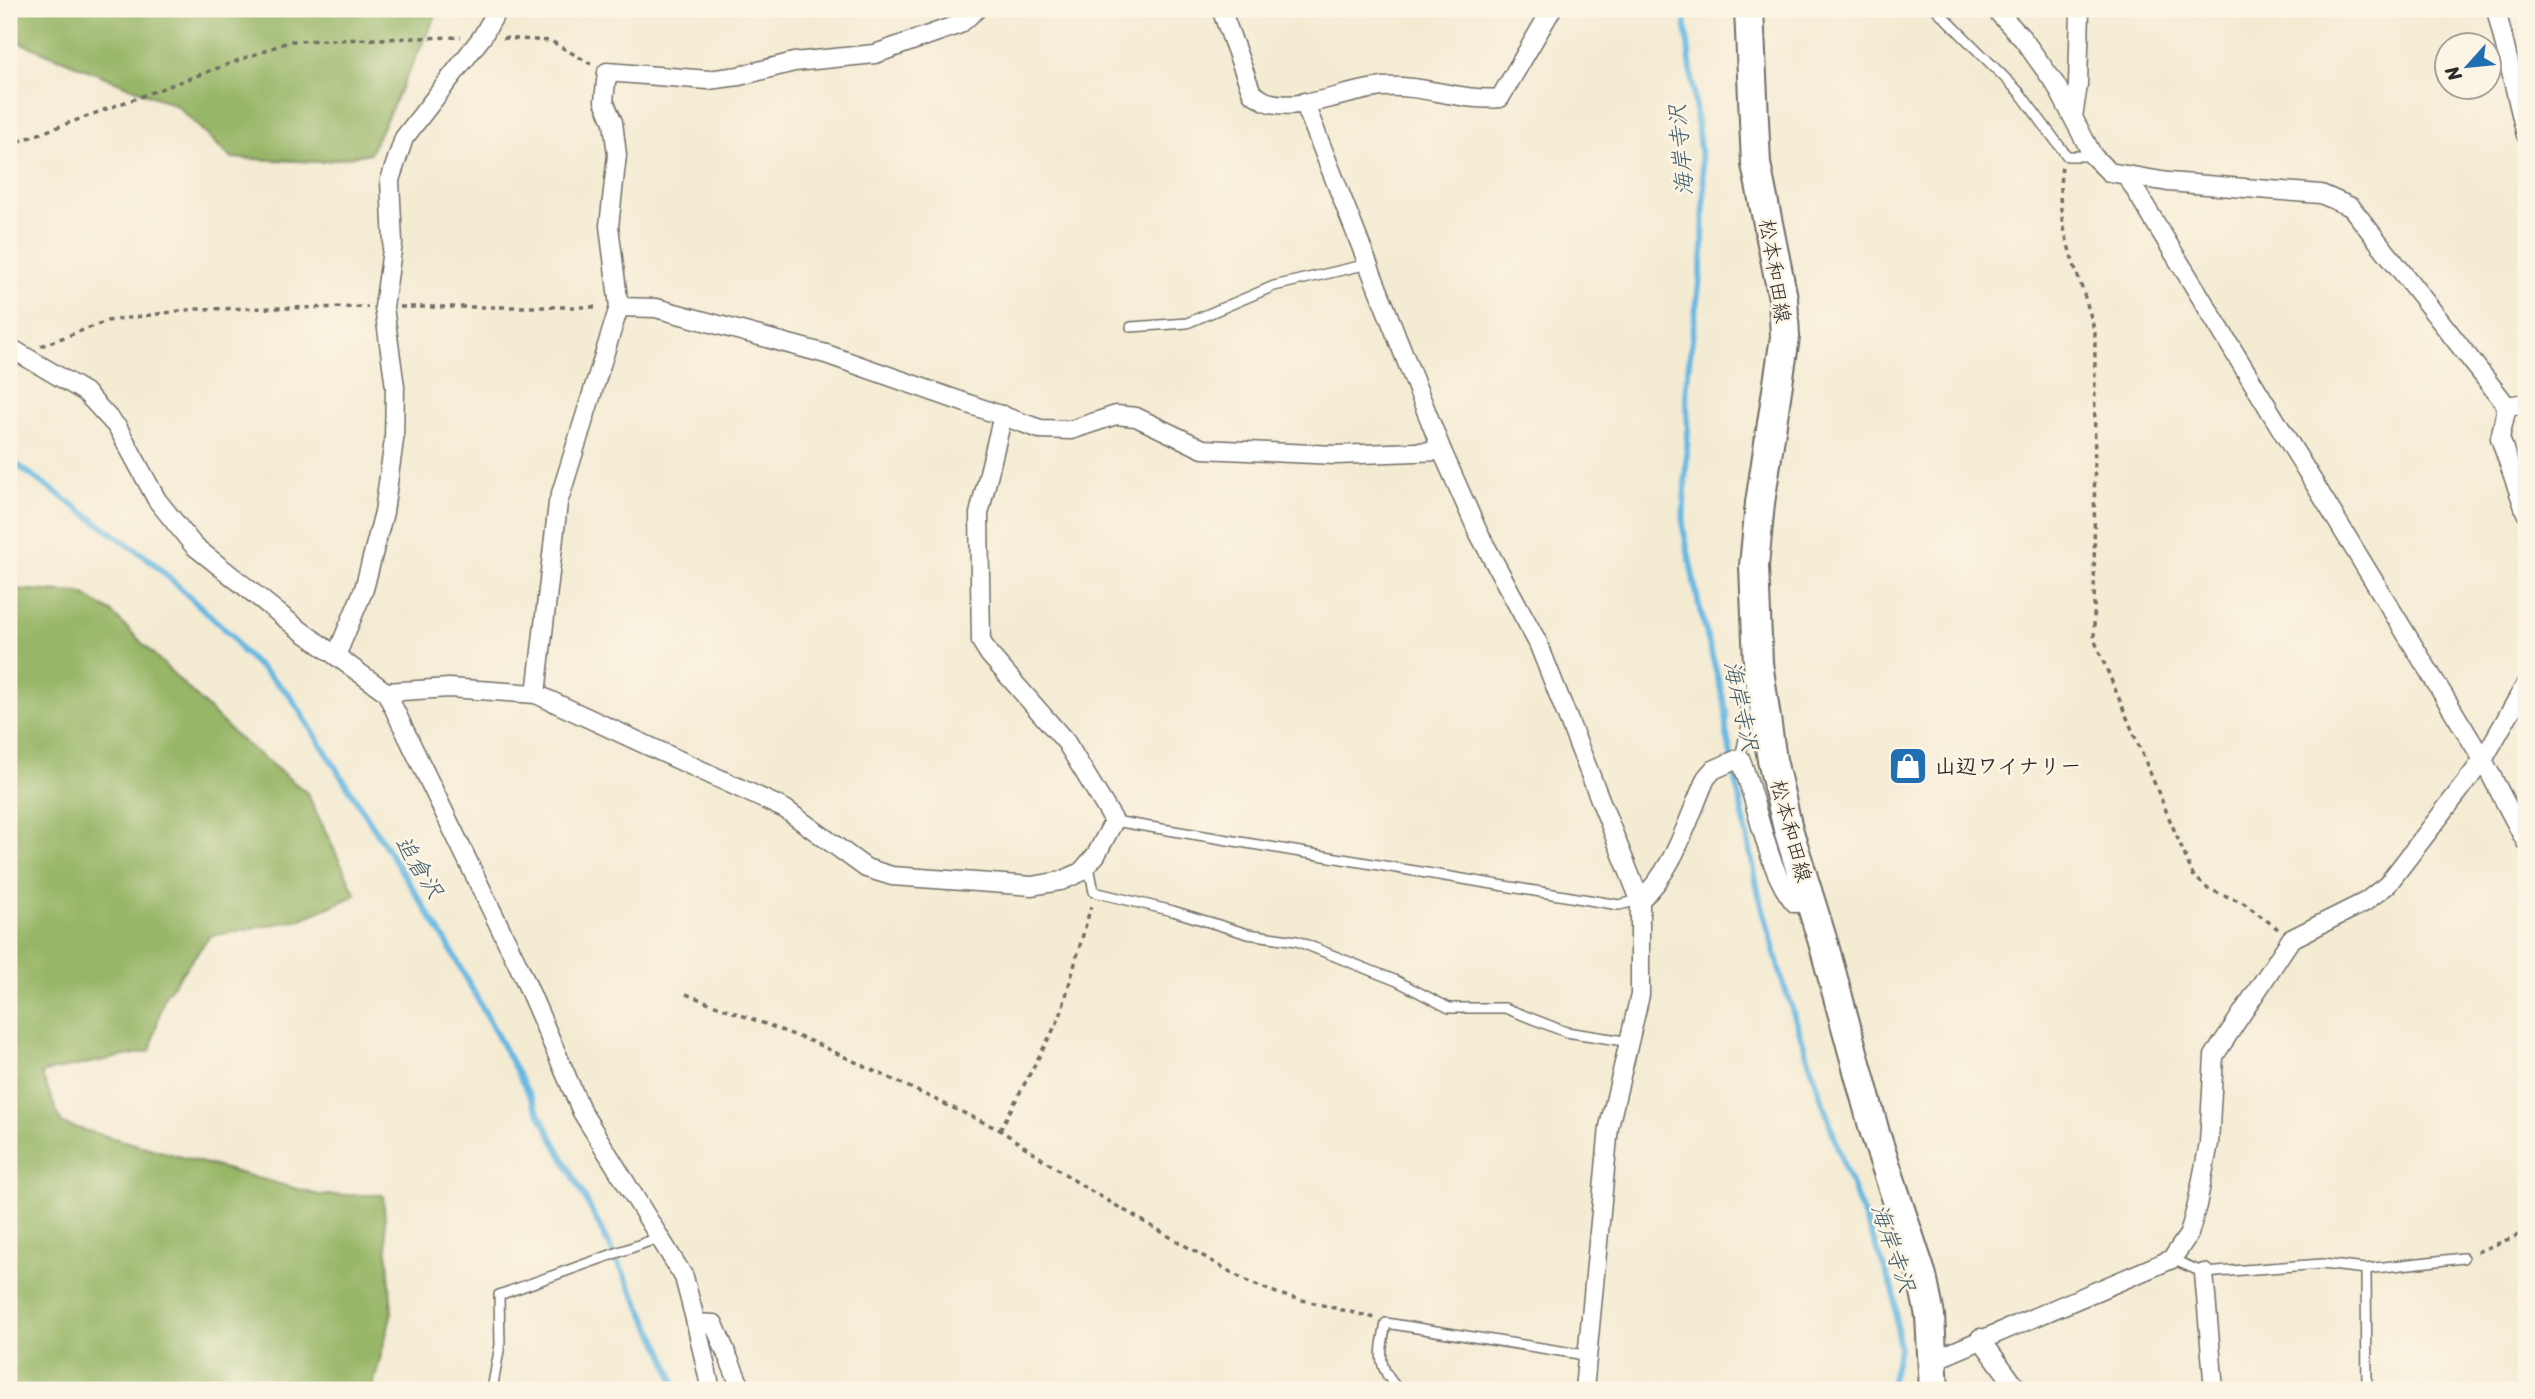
<svg xmlns="http://www.w3.org/2000/svg" width="2535" height="1399" font-family="Sriracha,'Klee One',sans-serif">
<style>
.forest{fill:#98b668;stroke:#62704a;stroke-width:2}
.lines{fill:none;stroke-linecap:round;stroke-linejoin:round}
.stream{stroke:#65b8e1;stroke-width:6}
.lane-casing{stroke:#716e66;stroke-width:12}
.street-casing{stroke:#716e66;stroke-width:21}
.primary-casing{stroke:#716e66;stroke-width:32}
.path{stroke:#716e66;stroke-width:3.5;stroke-dasharray:5 5;stroke-linecap:butt}
.lane{stroke:#fff;stroke-width:9}
.street{stroke:#fff;stroke-width:18}
.primary{stroke:#fff;stroke-width:28}
.labels{text-anchor:middle;dominant-baseline:central;stroke-width:5;stroke-linejoin:round;paint-order:stroke}
.street-label{font-size:21px;fill:#2b2b2b;stroke:#fcf5e5}
.poi-label{font-size:21px;font-weight:bold;fill:#2b2b2b;stroke:#fcf5e5;text-anchor:start}
.water-label{font-size:23px;font-style:italic;fill:#3f5c6b;stroke:#fcf5e5}
</style>
<rect width="100%" height="100%" fill="#fcf5e5"/>
<filter id="ink" filterUnits="userSpaceOnUse"><feTurbulence type="fractalNoise" baseFrequency=".0143" numOctaves="2"/><feDisplacementMap in="SourceGraphic" scale="14" xChannelSelector="R" yChannelSelector="G"/><feConvolveMatrix kernelMatrix="1 2 1 2 8 2 1 2 1" color-interpolation-filters="sRGB"/></filter>
<filter id="wash" filterUnits="userSpaceOnUse"><feTurbulence type="fractalNoise" baseFrequency=".00686" numOctaves="4" result="noise"/><feDisplacementMap in="SourceGraphic" scale="28" xChannelSelector="R" yChannelSelector="G"/><feGaussianBlur stdDeviation="1.57" result="paint"/><feColorMatrix in="noise" values="0 0 0 0 0 0 0 0 0 0 0 0 0 0 0 0 0 1.4 0 .05"/><feComposite in="paint" operator="in"/></filter>
<g filter="url(#wash)">
<rect width="100%" height="100%" fill="#f4ebd3"/>
<g class="forest">
<path d="M9,9H439L370,153L321,162L231,158L177,106L9,38Z"/>
<path d="M9,589L81,593L111,612L236,736L307,793L356,895L302,919L210,936L164,997L150,1051L41,1073L62,1124L319,1195H383L392,1312L372,1390H9Z"/>
</g>
<g class="lines">
<g class="stream">
<path d="M1684,9L1704,184L1703,253L1686,386L1688,427L1683,527L1698,601L1726,710V730L1758,891L1782,979L1844,1166L1894,1292L1899,1348L1890,1390"/>
<path d="M9,459L151,561L232,636L241,650L289,694L449,946L587,1202L663,1351L677,1390"/>
</g>
</g>
</g>
<g filter="url(#ink)">
<g class="lines">
<g class="lane-casing">
<g id="lane">
<path d="M1936,9L2020,93L2067,156H2093"/>
<path d="M1131,327L1187,323L1274,286L1368,264"/>
<path d="M1740,758L1747,725L1741,680L1754,668"/>
<path d="M1114,821L1619,905L1640,900"/>
<path d="M1089,866L1094,892L1173,911L1248,934L1297,941L1397,981L1449,1008H1505L1566,1032L1631,1042"/>
<path d="M2172,1259L2204,1273L2322,1264L2366,1269L2463,1258"/>
<path d="M2366,1269L2367,1390"/>
<path d="M492,1390L500,1345L499,1295L661,1237"/>
<path d="M1399,1390C1376,1366 1380,1355 1386,1323L1585,1355"/>
</g>
</g>
<g class="street-casing">
<g id="street">
<path d="M1221,9L1252,93C1257,96 1264,102 1271,103C1304,111 1349,90 1383,87C1423,84 1461,102 1500,98L1552,9"/>
<path d="M1995,9L2023,39L2056,85L2093,156L2109,172L2168,182L2321,194L2351,207L2507,406"/>
<path d="M2496,9L2526,135"/>
<path d="M1304,102L1442,451L1478,532L1538,643L1640,900V995L1609,1127L1584,1390"/>
<path d="M2073,117L2078,85L2080,9"/>
<path d="M2128,178L2483,760L2526,842"/>
<path d="M619,307L656,308L826,354L1040,429L1071,430L1116,415L1136,417L1203,449L1336,455L1442,451"/>
<path d="M9,347L85,392L118,428L157,500L194,546L296,627L386,692L520,969L582,1112L684,1277L696,1323L714,1324L742,1390"/>
<path d="M2507,406L2500,438L2526,513"/>
<path d="M2507,406L2526,403"/>
<path d="M336,656L364,589L384,512L394,440L395,387L384,307L393,243L390,180L404,138L482,37L498,9"/>
<path d="M386,692L449,688L536,694L785,809L866,868L892,876L1032,886L1061,881L1081,872L1096,855L1114,821L1066,742L989,654L981,641L979,514L1003,415"/>
<path d="M536,694L558,503L619,307L609,226L617,155L613,122L604,101L607,72L708,80L739,76L794,62L875,54L960,24L977,9"/>
<path d="M1640,900C1674,871 1688,819 1706,778L1713,770L1740,758C1757,799 1767,873 1795,903L1810,902"/>
<path d="M2204,1273L2214,1390"/>
<path d="M696,1323L711,1390"/>
<path d="M1980,1338L2018,1390"/>
<path d="M1934,1360L2172,1259L2189,1234L2197,1205L2209,1143L2214,1056L2291,939L2365,902L2387,885L2483,760L2526,684"/>
</g>
</g>
<g class="primary-casing">
<path id="primary" d="M1749,9L1756,164L1783,298L1785,337L1760,503L1754,566L1758,663L1772,760L1788,829L1823,942L1875,1133L1922,1276L1930,1316L1934,1390"/>
</g>
<g class="path">
<path d="M2096,10L2138,9"/>
<path d="M503,38L551,41L591,64"/>
<path d="M9,145L291,41L461,37"/>
<path d="M2062,167C2052,229 2083,277 2095,334L2094,639L2193,875L2208,889L2242,902L2278,929"/>
<path d="M400,307H599"/>
<path d="M41,346L107,321L194,309L368,307"/>
<path d="M686,994L815,1043L1000,1130L1084,1187L1248,1282L1282,1295L1375,1318"/>
<path d="M1000,1130L1060,1017L1091,906"/>
<path d="M2477,1252L2526,1232"/>
</g>
<use href="#lane" class="lane"/>
<use href="#street" class="street"/>
<use href="#primary" class="primary"/>
</g>
</g>
<defs>
<g id="shop-square" transform="scale(2.0125)"><rect x="-9" y="-9" width="18" height="18" rx="4" fill="#1f6fb2" stroke="#fcf5e5"/><path d="M-5-2.5h2.3a2.7 3.5 0 0 1 5.4 0H5L5.5 6h-11ZM-1.5-2.5h3a1.5 2.3 0 0 0-3 0Z" fill="#fff"/></g>
</defs>
<g fill-rule="evenodd">
<use href="#shop-square" x="1908" y="766"/>
</g>
<g class="labels">
<g class="street-label">
<text transform="translate(1775 271) rotate(81)">松本和田線</text>
<text transform="translate(1791 831) rotate(75)">松本和田線</text>
</g>
<g class="poi-label">
<text x="1935" y="766">山辺ワイナリー</text>
</g>
<g class="water-label">
<text transform="translate(1681 150) rotate(-95)">海岸寺沢</text>
<text transform="translate(1741 706) rotate(78)">海岸寺沢</text>
<text transform="translate(419 867) rotate(58)">追倉沢</text>
<text transform="translate(1893 1248) rotate(71)">海岸寺沢</text>
</g>
</g>
<rect width="2535" height="1399" fill="none" stroke="#fcf5e5" stroke-width="35"/>
<g transform="translate(2468 66) rotate(243)"><circle r="33" fill="#fcf5e5" stroke="#a8a49b" stroke-width="2"/>
<path d="M0-5L12 26L0 18L-12 26Z" fill="#1f6fb2"/>
<text y="-10" font-size="19" font-weight="bold" text-anchor="middle" fill="#2b2b2b">N</text>
</g>
</svg>
